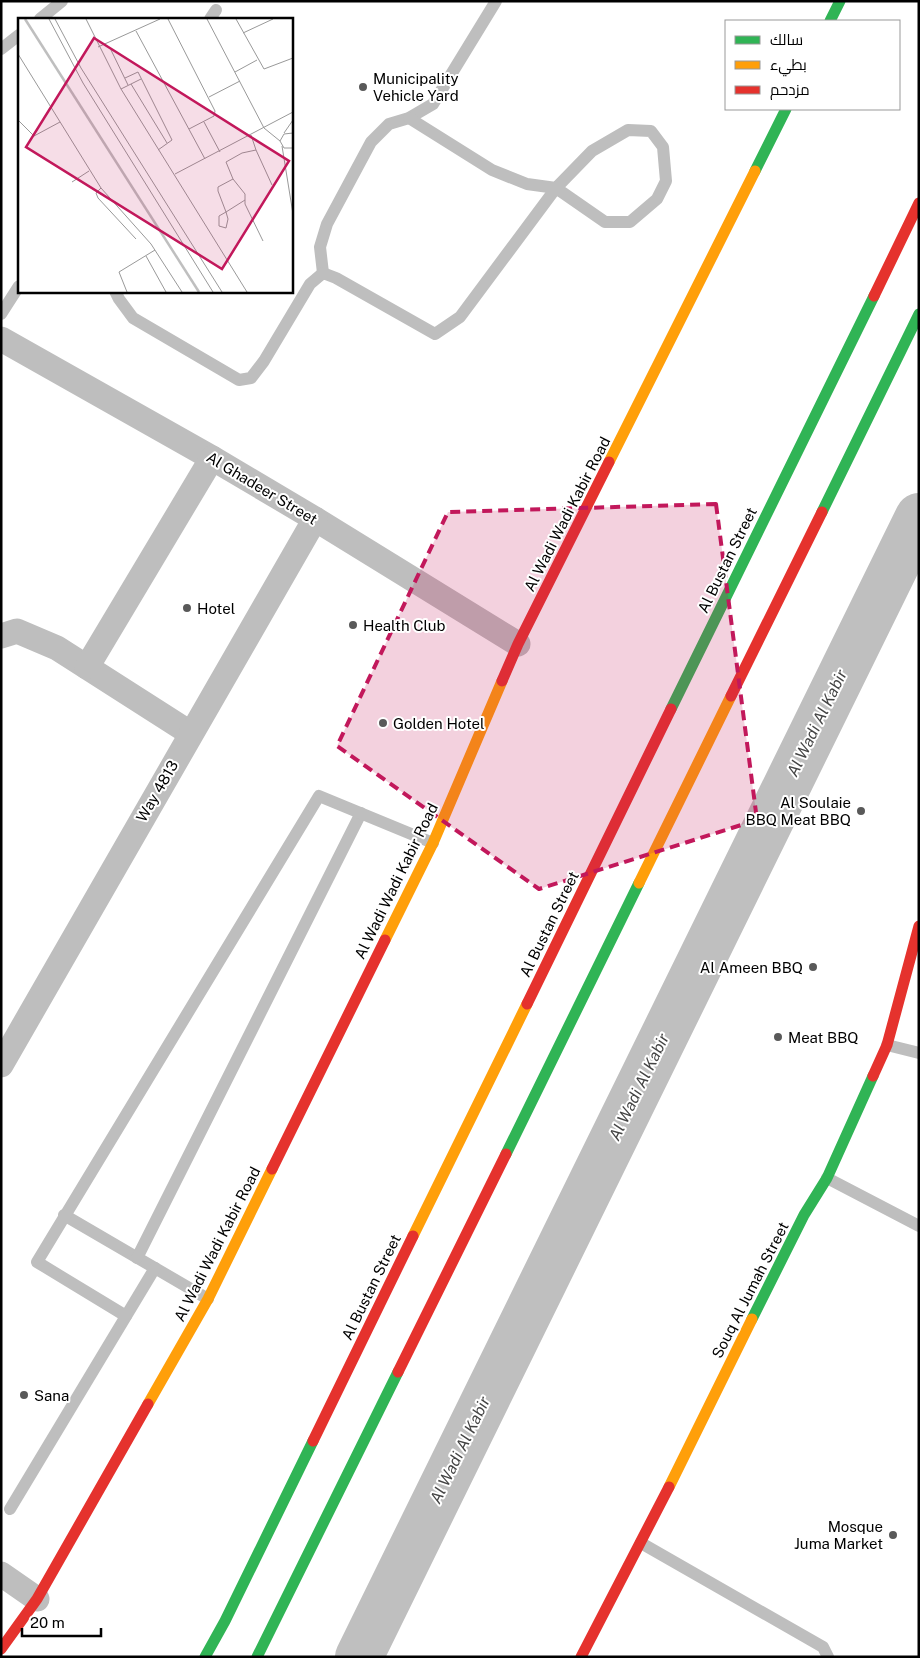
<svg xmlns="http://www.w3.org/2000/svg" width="920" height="1658" font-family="'Public Sans',Cairo,sans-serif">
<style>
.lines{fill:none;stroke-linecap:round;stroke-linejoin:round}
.river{stroke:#bfbfbf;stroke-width:48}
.lane{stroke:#bebebe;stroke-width:12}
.street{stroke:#bebebe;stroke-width:25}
.fast{stroke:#30b455;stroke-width:11}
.slow{stroke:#ff9f0a;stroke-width:11}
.jam{stroke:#e5322d;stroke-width:11}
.marked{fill:#c2185b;fill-opacity:0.2;stroke:#c2185b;stroke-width:4;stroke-dasharray:10 6;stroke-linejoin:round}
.poi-dot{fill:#595959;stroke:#fff;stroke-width:2}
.labels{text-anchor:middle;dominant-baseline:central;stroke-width:4;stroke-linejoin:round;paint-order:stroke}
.poi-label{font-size:15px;fill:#000;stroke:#fff;text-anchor:start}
.street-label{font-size:15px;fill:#000;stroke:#fff}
.water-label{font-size:16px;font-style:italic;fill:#444;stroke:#fff}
.inset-river{fill:none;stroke:#bfbfbf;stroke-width:2.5}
.inset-road{fill:none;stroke:#999;stroke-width:1}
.view{fill:#c2185b;fill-opacity:0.15;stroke:#c2185b;stroke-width:2.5}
.inset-edge{fill:none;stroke:#000;stroke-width:2.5}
</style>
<rect width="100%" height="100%" fill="#fff"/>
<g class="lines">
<path class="river" d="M359,1657L919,517"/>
<g class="lane">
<path d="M40,19L62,1"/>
<path d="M210,19L216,10"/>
<path d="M1,49L19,35"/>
<path d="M323,273L320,247L327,224L371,142L389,124L409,118L433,104L496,1"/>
<path d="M115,291L119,299L133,318L239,380L251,378L264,361L310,284L323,273L336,278L435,334L460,317L556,188L592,151L628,130L651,131L663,147L666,181L657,199L630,222H605L556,188L527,184L492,170L409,118"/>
<path d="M1,314L19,286"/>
<path d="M887,1045L919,1053"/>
<path d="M827,1178L919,1226"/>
<path d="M64,1215L208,1299"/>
<path d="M137,1258L361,813"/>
<path d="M126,1316L37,1262L319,796L433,843"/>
<path d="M10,1509L155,1268"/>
<path d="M641,1543L823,1647L828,1657"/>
</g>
<g class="street">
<path d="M1,339L212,458L315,519L518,644"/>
<path d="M1,636L17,631L57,648L190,733"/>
<path d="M87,667L212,458"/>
<path d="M1,1065L315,519"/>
<path d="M1,1574L37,1599"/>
</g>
<g class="fast">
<path d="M830,21L840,1"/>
<path d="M755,171L786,109"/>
<path d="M822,512L919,314"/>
<path d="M671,709L874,296"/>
<path d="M506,1154L639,883"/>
<path d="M752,1319L804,1215L827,1178L873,1076"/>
<path d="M205,1657L225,1621L313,1441"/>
<path d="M257,1657L398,1372"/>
</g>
<g class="slow">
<path d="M609,462L755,171"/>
<path d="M639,883L731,696"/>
<path d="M385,940L433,843L502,681"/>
<path d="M413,1236L527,1004"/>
<path d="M148,1404L208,1299L272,1169"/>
<path d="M669,1487L752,1319"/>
</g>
<g class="jam">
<path d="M874,296L919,203"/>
<path d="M502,681L518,644L609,462"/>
<path d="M731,696L822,512"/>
<path d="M527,1004L671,709"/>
<path d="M873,1076L887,1045L919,926"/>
<path d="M272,1169L385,940"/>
<path d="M398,1372L506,1154"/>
<path d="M313,1441L413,1236"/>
<path d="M1,1649L37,1599L148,1404"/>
<path d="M581,1657L669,1487"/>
</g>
</g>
<path class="marked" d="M716,504L757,820L539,889L337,746L448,512Z"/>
<g class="poi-dot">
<circle cx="363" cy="87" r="5"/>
<circle cx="187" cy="608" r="5"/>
<circle cx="353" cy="625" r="5"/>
<circle cx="383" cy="723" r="5"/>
<circle cx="861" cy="811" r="5"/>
<circle cx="813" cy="967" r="5"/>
<circle cx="778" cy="1037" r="5"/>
<circle cx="24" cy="1395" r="5"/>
<circle cx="893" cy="1535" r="5"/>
</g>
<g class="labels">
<g class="poi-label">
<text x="373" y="78">Municipality<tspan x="373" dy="17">Vehicle Yard</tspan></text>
<text x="197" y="608">Hotel</text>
<text x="363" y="625">Health Club</text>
<text x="393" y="723">Golden Hotel</text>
<text x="851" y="802" text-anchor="end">Al Soulaie<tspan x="851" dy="17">BBQ Meat BBQ</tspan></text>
<text x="803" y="967" text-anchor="end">Al Ameen BBQ</text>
<text x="788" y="1037">Meat BBQ</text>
<text x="34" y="1395">Sana</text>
<text x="883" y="1526" text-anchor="end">Mosque<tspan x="883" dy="17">Juma Market</tspan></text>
</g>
<g class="street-label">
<text transform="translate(262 488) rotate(31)">Al Ghadeer Street</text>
<text transform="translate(567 514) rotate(-63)">Al Wadi Wadi Kabir Road</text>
<text transform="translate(727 560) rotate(-64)">Al Bustan Street</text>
<text transform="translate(157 791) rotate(-60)">Way 4813</text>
<text transform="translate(396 881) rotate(-64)">Al Wadi Wadi Kabir Road</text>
<text transform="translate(549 924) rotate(-64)">Al Bustan Street</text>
<text transform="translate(217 1244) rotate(-63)">Al Wadi Wadi Kabir Road</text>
<text transform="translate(371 1287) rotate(-64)">Al Bustan Street</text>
<text transform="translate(750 1290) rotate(-63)">Souq Al Jumah Street</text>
</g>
<g class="water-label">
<text transform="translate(817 723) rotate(-64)">Al Wadi Al Kabir</text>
<text transform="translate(639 1087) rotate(-64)">Al Wadi Al Kabir</text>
<text transform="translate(460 1450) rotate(-64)">Al Wadi Al Kabir</text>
</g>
</g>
<g transform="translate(18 18)">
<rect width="275" height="275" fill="#fff"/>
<path class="inset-river" d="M7,1L181,274"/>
<path class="inset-road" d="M31,1L65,65L195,274M37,1L63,50L204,274M68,1L103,71L229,274M150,1L197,93L196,98L171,111M189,1L246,110L262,123M218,1L246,51L275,40M118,13L187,141M225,15L255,1M80,29L142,1M93,32L110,67M0,36L83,170L133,226L164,274M217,54L239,42M107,60L120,54L154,122L140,132M113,66L149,125M103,71L123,61M191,79L222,63M0,102L16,118L42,104M186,104L202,134M266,115L275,102M275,115L266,116L262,123L266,130H275M264,128L275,196M238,132L254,167M157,156L275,94M215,161L227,176V186L245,223M54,164L71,153M83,170L78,175L80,180L118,221M227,182L208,194L201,198V208L208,210L210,201L208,194L200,173V169L215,161L208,144L224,135L238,132L233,117M128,238L148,274M109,274L101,254L137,232"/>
<path class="view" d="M76,20L271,143L204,251L8,129Z"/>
<rect width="275" height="275" class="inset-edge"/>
</g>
<rect width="920" height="1658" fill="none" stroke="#000000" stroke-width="5"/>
<rect x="725" y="20" width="175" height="90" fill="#ffffff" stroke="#999999"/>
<rect x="735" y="36" width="25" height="8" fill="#30b455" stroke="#999999"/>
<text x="770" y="45" font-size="15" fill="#000000">سالك</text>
<rect x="735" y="61" width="25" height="8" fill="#ff9f0a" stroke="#999999"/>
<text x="770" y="70" font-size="15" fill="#000000">بطيء</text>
<rect x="735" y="86" width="25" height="8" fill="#e5322d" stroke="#999999"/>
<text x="770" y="95" font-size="15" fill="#000000">مزدحم</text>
<path d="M22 1628v8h79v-8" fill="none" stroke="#000000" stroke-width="2.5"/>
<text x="30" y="1628" font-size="15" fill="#000000" stroke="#ffffff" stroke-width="4" paint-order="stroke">20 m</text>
</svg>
